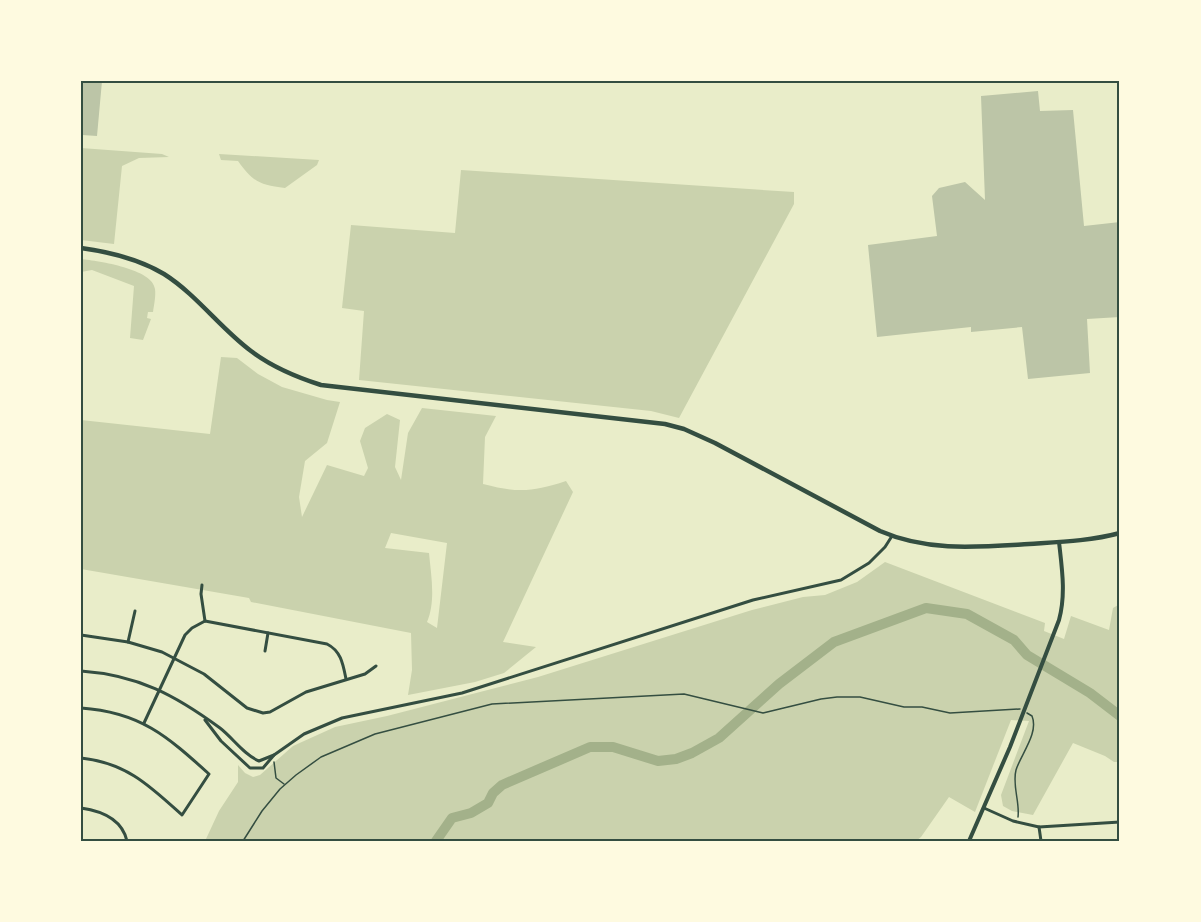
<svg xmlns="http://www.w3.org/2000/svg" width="1201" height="922" font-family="'Nunito Sans',sans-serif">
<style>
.green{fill:#cad2ad;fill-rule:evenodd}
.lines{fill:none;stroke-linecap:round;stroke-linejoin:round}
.river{stroke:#a3b18a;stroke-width:10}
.building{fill:#bcc5a7}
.path{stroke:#344e41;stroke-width:1.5}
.minor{stroke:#344e41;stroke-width:3}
.tertiary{stroke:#344e41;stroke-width:4}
.secondary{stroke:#344e41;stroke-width:4.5}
.neatline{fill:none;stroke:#344e41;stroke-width:2}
</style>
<rect width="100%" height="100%" fill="#e9edc9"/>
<g class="green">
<path d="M81,148L162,154L169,157L139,158L122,166L114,244L81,240Z"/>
<path d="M219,154L319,160L317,165L285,188C260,185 253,182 238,161L221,160Z"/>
<path d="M461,170L794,192V204L679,418L651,411L359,380L364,311L342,308L351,225L455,233Z"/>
<path d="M81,259C99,261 153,269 155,289C156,296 154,305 153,312H148L147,318L151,319L143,340L130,338L134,286L92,270L81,272Z"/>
<path d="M221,357L237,358L258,374L282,387L327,400L340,402L327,443L305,461L299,497L302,517L327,465L364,476L368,468L360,441L365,428L387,414L400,420L395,467L401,480L408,433L422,408L496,416L485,437L483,484C518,493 532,492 566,481L573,492L503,642L536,647L504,673L475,682L408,695L412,670L411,633L251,602L249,598L81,569V420L210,434ZM391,533L447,543L437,628L427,622C436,601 431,575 429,553L385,548Z"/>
<path d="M885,562L1045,623L1044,631L1064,639L1071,616L1109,630L1113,608L1120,604V762H1114L1105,756L1073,743L1033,815L1012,811L1003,806L1001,795L1029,721L1011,720L975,812L949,797L921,837L916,841H203L206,839L219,811L238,782V765L245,773L253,777L260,775L293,746L335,727L387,716L538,677L752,610L803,597L825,595L857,582Z"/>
</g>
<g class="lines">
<path class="river" d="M436,841L452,818L471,813L488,803L493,793L502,785L590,747H613L658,761L676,759L692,753L719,738L779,684L834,642L926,608L967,614L1014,640L1027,655L1090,693L1120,716"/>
</g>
<g class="building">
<path d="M81,81H102L97,136L82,135Z"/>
<path d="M1038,91L1040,111L1073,110L1084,226L1120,222V317L1087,319L1090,373L1028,379L1022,327L971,332V327L877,337L868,245L937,236L932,196L939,188L965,182L985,200L981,96Z"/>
</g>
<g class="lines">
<g class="path">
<path d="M274,762L276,778L284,784"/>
<path d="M1018,817C1020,802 1012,785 1016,770C1021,754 1039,733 1032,716L1027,713"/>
<path d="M243,841L262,811L280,789L296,775L321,757L375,734L492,704L684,694L763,713L821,699L837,697H860L904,707H922L950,713L1020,709"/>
</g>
<g class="minor">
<path d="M202,585L201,594L205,621"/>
<path d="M81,635L128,642L162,652L204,674L247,708L263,713L270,712L306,692L365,674L376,666"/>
<path d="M128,642L135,611"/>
<path d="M265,651L268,633"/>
<path d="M81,671C138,675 175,695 220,728C233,738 244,755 259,761L274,755L304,734L342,718L462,693L753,600L841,580L869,563L885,547L892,536"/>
<path d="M81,708C140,712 167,736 209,774L182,815C150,786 127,763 81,758"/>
<path d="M205,720L221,741L250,768H263L274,755"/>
<path d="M144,723L185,635L192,628L205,621L327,644C341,651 343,664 346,679"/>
<path d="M81,808C102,811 122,819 127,841"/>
<path d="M984,808L1013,821L1039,827L1120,822"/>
<path d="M1039,827L1041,841"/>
</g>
<path class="tertiary" d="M969,841L1010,747L1059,620C1066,594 1062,569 1059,542"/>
<path class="secondary" d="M81,248C110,252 139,259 164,274C197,295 220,328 251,351C272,367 296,377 321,385L665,424L684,429L715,443L880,531C928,552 978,547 1029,544C1059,542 1090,541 1120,533"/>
</g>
<rect width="1201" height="922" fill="none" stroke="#fefae0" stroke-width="165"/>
<rect x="82" y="82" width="1036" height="758" class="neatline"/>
</svg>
